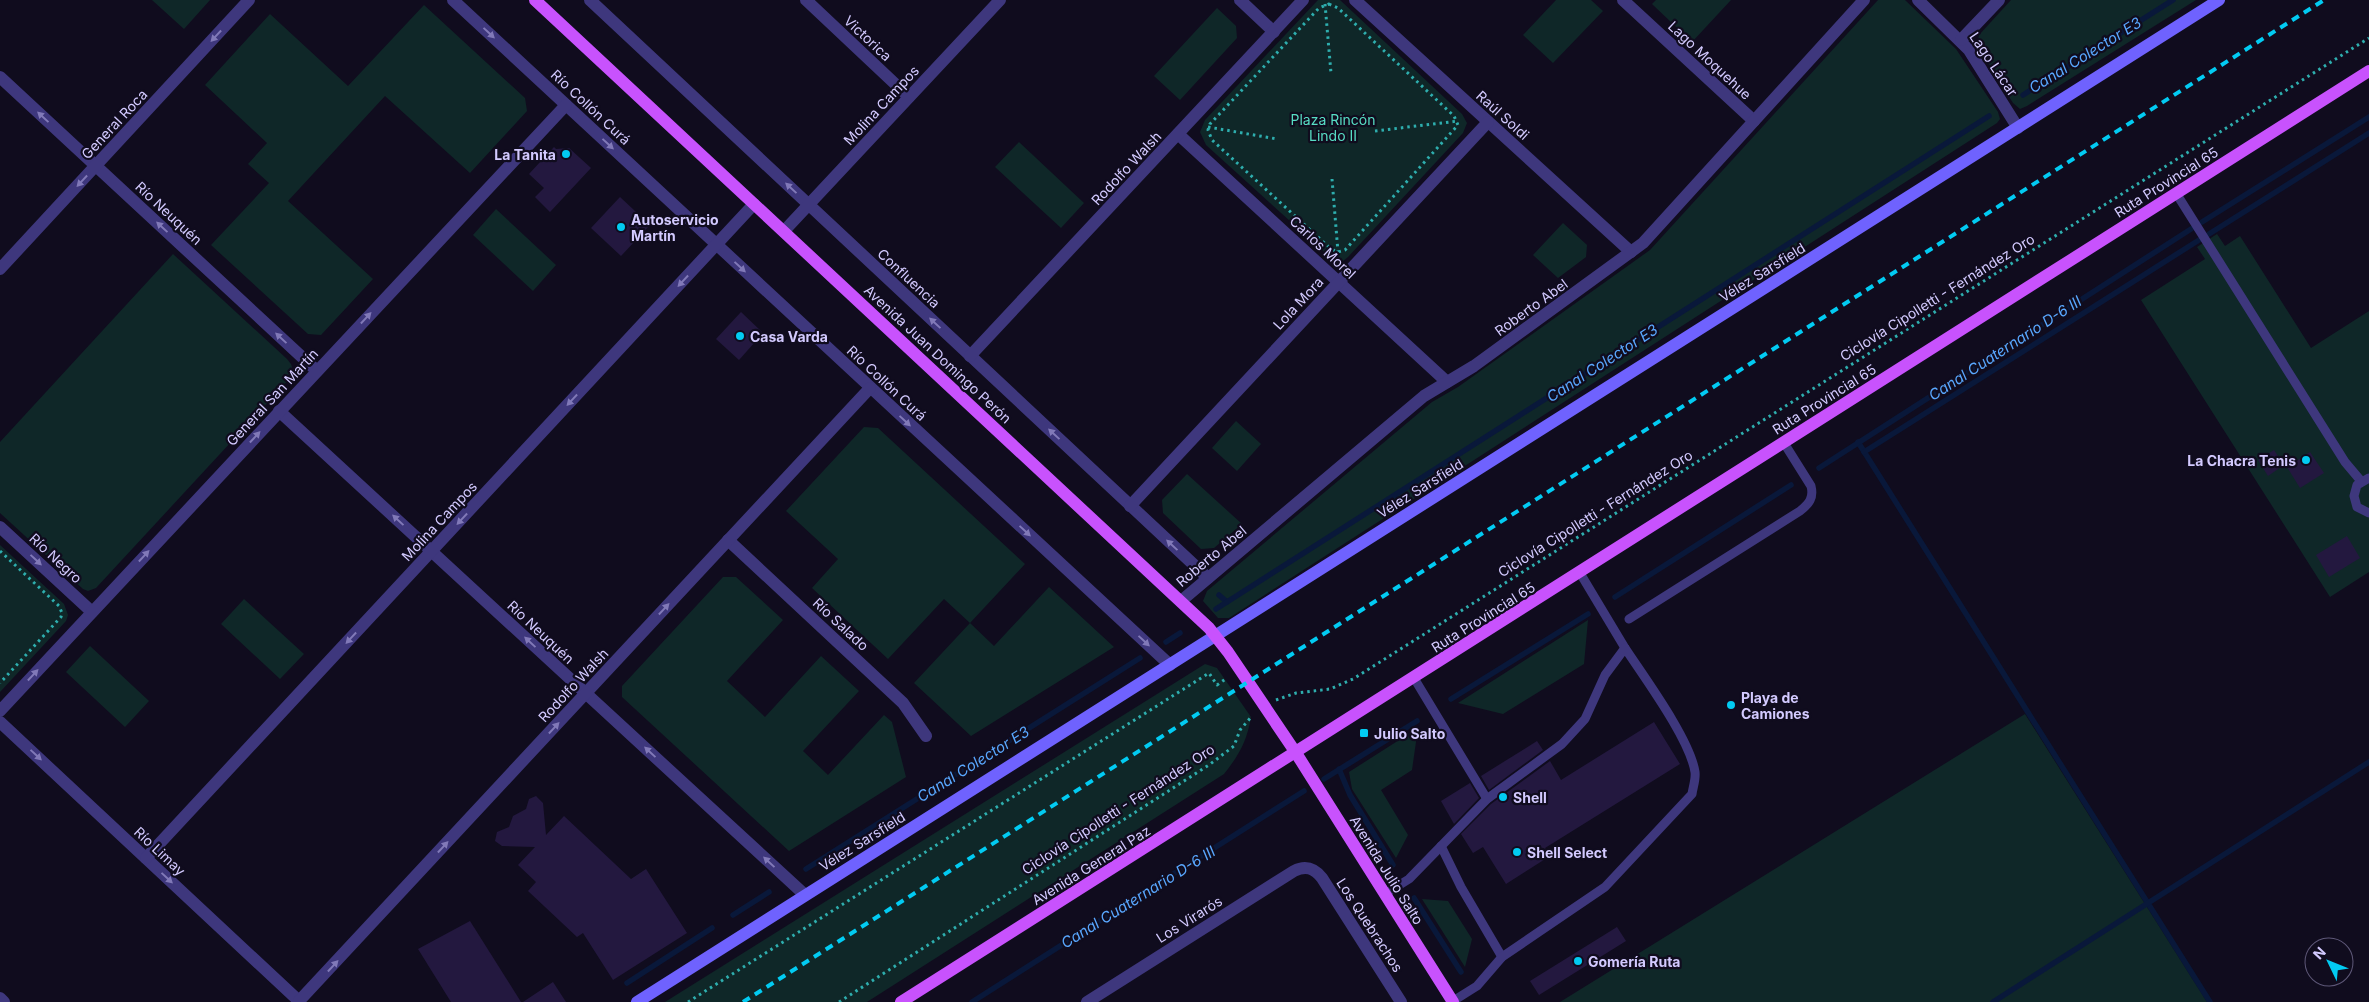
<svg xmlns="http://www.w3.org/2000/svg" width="2369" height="1002" font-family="Inter,sans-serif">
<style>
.green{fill:#0f2728}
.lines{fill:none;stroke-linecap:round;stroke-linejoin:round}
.stream{stroke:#09183a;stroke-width:5.5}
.building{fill:#23183f}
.path{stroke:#2eaeae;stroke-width:3;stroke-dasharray:2.5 4;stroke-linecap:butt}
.lane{stroke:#3e377d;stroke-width:9}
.street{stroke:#3e377d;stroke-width:12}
.secondary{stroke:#6f62fe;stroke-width:12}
.primary{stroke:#c852fd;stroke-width:12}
.rail{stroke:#02cbf2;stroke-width:4;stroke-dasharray:8 6;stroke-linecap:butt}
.oneway{fill:#8179b8}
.poi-dot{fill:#02cbf2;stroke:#100c1e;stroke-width:2}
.labels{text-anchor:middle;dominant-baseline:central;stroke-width:4.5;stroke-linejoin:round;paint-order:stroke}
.street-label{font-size:14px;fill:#d3caff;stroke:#100c1e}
.park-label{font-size:14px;fill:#57ddc4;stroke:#100c1e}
.poi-label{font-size:14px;font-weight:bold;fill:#d3caff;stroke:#100c1e;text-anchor:start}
.water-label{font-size:15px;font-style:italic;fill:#59a7fe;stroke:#100c1e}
</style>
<rect width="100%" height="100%" fill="#100c1e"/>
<g class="green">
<path d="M152,0H210L184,29Z"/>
<path d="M1318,0H1340L1462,114L1467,123L1463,133L1348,257L1342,262L1332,259L1206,145L1200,132L1205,120Z"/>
<path d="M1556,0H1591L1603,11L1553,63L1523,35Z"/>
<path d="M1656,0H1731L1692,42L1652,4Z"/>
<path d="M1878,0H1905L1956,49L1998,112L2000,119L1997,123L1229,618H1218L1203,601L1207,591L1432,402L1458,387L1650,250Z"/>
<path d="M2011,0H2196L2027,106L2020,109L2013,103L1977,45L1979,35Z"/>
<path d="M424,5L525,98L527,111L470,173L385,96L288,201L373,279L321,335L308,334L211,245L269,183L248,164L267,143L205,85L270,14L348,86Z"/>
<path d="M1217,8L1236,26L1237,38L1180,100L1154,76Z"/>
<path d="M1019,142L1084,203L1061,228L995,167Z"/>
<path d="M496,209L556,265L533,291L473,235Z"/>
<path d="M1563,223L1587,245L1586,257L1558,278L1533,255Z"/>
<path d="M2217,234L2225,246L2240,236L2311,348L2369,311V572L2330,597L2141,300L2205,259L2197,247Z"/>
<path d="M173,254L287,359L291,364L294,374L96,588L88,591L83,589L0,513V442Z"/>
<path d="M1236,421L1261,444L1237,471L1212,448Z"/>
<path d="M864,427L878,428L1025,564L970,623L994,646L1049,587L1114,647L971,736L914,683L970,623L944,599L888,659L812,588L838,559L786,511Z"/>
<path d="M1187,474L1242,524L1214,548L1201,549L1163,513L1162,500Z"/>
<path d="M0,545L64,604L68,615L66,621L0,692Z"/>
<path d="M723,577H736L783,620L727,681L765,717L821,656L859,691L803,751L828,775L884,715L892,722L906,777L789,851L622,697V686Z"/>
<path d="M244,599L304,654L280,679L221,624Z"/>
<path d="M1588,620L1584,664L1503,714L1458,703Z"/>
<path d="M90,646L149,701L125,727L66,672Z"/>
<path d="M1205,664L1217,668L1251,717C1247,741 1239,755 1224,774L867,1002H665Z"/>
<path d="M2025,714L2207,1002H1560Z"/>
<path d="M1418,728L1412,770L1381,790L1408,835L1396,858L1352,789L1349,772Z"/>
<path d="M1422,899L1448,901L1472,939L1465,967Z"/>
</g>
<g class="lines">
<g class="stream">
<path d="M2023,95L2173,0"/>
<path d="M2202,222L2369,117"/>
<path d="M2209,234L2369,133"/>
<path d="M1858,442L2210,1002"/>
<path d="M1864,452L2199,240"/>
<path d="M1819,468L2191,229"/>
<path d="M1219,595L1227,602"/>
<path d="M1615,597L1791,485"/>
<path d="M1216,609L1989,116"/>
<path d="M1166,642L1180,633"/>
<path d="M1451,699L1588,614"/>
<path d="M1339,769L1350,795L1393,865"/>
<path d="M1324,779L1417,721"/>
<path d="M806,869L1140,658"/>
<path d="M1414,898L1461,972"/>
<path d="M733,915L769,892"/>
<path d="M627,983L712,928"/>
<path d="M972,1002L1304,791"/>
<path d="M1993,1002L2369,762"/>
</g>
</g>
<g class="building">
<path d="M554,147L556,149L569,148L591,168L550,212L535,197L544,188L529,174Z"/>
<path d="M620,197L650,225L621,256L591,228Z"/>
<path d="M741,312L763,333L739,360L716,339Z"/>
<path d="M2274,450L2284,465L2268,476L2258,460Z"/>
<path d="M2310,452L2324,473L2300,488L2287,467Z"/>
<path d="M2347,536L2360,558L2329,577L2316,555Z"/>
<path d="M1654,722L1680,764L1545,848L1550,856L1506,884L1483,847L1473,853L1461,834L1491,804L1550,761L1561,780Z"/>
<path d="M1537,741L1543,750L1489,790L1481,776Z"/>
<path d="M1470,783L1479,798L1454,824L1441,801Z"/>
<path d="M536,796L543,803L546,835L564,816L631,879L646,869L687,933L613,980L583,933L577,937L528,891L536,882L518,865L535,847L502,846L495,841L497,832L509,827L513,816L526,809L529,799Z"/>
<path d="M470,921L521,1002H451L418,949Z"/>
<path d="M1617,927L1626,941L1539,995L1530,981Z"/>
<path d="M553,982L566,1002H523Z"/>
</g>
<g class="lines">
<g class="path">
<path d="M1325,4L1331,73"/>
<path d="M1329,4L1338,8L1454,116L1458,125L1345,250L1338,252L1331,249L1212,140L1208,130L1210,124L1319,8Z"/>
<path d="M1208,127L1277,139"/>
<path d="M1375,131L1458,121"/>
<path d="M1332,179L1338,252"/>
<path d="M0,551L59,606L62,613L61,617L0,683"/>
<path d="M1276,700L1296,693L1330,689L1353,679L2369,38"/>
<path d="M688,1002L1209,673L1217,685L1227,678"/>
<path d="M839,1002L1209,765L1234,746L1240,730L1252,716"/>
</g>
<g class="lane">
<path d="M2176,193L2345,462L2361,481"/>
<path d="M2369,478L2357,485L2354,496L2357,507L2369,513"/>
<path d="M1580,573L1625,648"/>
<path d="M1629,619L1800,511C1809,504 1814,498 1811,486L1784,443"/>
<path d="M1414,678L1487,799"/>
<path d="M1441,846L1461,887L1502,957"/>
<path d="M1385,894L1409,879L1487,799L1562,744L1585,719L1605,675L1625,648C1644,677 1690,739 1695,772C1696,779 1693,787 1692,794L1605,887L1502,957L1477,986L1453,1001"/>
</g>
<g class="street">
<path d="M453,0L1170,665"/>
<path d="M590,0L1208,578"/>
<path d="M806,0L909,97"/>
<path d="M1240,0L1274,32"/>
<path d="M1355,0L1631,252"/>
<path d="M1623,0L1754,121"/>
<path d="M1918,0L1969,50L2018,128"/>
<path d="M1961,40L1999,0"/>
<path d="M0,77L317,371"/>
<path d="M1178,134L1447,382"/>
<path d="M784,231L1000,0"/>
<path d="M0,269L249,0"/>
<path d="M970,356L1303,0"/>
<path d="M279,411L805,895"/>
<path d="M1130,506L1488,122"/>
<path d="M0,527L92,612"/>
<path d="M728,540L903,703L926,736"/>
<path d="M1181,601L1424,396L1474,366L1643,243L1864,0"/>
<path d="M0,711L566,105"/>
<path d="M0,722L300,1002"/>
<path d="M146,858L754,204"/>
<path d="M0,998L4,1002"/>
<path d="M299,1001L870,388"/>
<path d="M1087,1002L1294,871C1306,865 1314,868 1322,878L1401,1002"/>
</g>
<path class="secondary" d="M637,1002L2219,0"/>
<g class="primary">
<path d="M535,0L1209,628L1228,652L1296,753L1453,1002"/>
<path d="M901,1002L2369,71"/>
</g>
<path class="rail" d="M743,1002L2324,0"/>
</g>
<defs><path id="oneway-solid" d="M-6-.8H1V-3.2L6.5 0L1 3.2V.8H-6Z" transform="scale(1.25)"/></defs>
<g class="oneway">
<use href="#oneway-solid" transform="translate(489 33) rotate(43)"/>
<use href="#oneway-solid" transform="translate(216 36) rotate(133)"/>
<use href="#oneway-solid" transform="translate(43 117) rotate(-137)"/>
<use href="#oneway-solid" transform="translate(608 144) rotate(43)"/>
<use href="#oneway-solid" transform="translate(82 181) rotate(133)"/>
<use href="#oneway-solid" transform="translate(791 188) rotate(-137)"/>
<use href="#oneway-solid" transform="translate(162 227) rotate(-137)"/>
<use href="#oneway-solid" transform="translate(740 267) rotate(43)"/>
<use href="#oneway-solid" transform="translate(683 281) rotate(133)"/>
<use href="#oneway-solid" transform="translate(366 318) rotate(-47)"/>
<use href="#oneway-solid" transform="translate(935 323) rotate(-137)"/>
<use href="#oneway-solid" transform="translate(281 338) rotate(-137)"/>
<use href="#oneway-solid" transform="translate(572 400) rotate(133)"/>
<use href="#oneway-solid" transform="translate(905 421) rotate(43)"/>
<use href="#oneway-solid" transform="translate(1054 434) rotate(-137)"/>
<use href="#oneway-solid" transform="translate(255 437) rotate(-47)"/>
<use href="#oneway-solid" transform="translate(462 519) rotate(133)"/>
<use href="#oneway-solid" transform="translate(398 520) rotate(-137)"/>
<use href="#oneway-solid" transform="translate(1025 531) rotate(43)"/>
<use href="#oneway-solid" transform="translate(1172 545) rotate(-137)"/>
<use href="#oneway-solid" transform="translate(144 556) rotate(-47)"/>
<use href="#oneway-solid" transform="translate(36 560) rotate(43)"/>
<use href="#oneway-solid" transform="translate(664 609) rotate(-47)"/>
<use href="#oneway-solid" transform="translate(351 638) rotate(133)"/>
<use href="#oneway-solid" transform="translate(1144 641) rotate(43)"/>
<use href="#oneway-solid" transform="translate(530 642) rotate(-137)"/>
<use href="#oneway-solid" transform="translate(33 675) rotate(-47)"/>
<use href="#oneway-solid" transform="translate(554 728) rotate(-47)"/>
<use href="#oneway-solid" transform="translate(650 752) rotate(-137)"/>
<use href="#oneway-solid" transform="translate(36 755) rotate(43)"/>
<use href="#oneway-solid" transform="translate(443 847) rotate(-47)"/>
<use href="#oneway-solid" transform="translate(769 862) rotate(-137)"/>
<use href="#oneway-solid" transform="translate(167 878) rotate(43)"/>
<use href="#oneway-solid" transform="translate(333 966) rotate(-47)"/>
</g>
<g class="poi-dot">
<circle cx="566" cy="154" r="5"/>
<circle cx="621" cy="227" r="5"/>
<circle cx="740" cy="336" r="5"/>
<circle cx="2306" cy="460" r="5"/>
<circle cx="1731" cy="705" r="5"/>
<rect x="1359" y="728" width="10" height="10" rx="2.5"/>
<circle cx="1503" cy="797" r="5"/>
<circle cx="1517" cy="852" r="5"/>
<circle cx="1578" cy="961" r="5"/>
</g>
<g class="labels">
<g class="street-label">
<text transform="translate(868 38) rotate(43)">Victorica</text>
<text transform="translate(1710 60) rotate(43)">Lago Moquehue</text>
<text transform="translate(1994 64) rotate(56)">Lago Lácar</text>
<text transform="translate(881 105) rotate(-47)">Molina Campos</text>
<text transform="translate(591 107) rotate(43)">Río Collón Curá</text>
<text transform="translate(1503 115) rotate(42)">Raúl Soldi</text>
<text transform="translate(114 124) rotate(-47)">General Roca</text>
<text transform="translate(1126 168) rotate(-47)">Rodolfo Walsh</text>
<text transform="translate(2166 182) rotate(-32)">Ruta Provincial 65</text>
<text transform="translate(169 213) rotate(43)">Río Neuquén</text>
<text transform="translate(1323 247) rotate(43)">Carlos Morel</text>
<text transform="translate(1762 272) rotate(-32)">Vélez Sarsfield</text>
<text transform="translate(909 278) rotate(43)">Confluencia</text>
<text transform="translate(1937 297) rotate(-32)">Ciclovía Cipolletti - Fernández Oro</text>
<text transform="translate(1298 303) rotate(-47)">Lola Mora</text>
<text transform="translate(1531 307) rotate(-36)">Roberto Abel</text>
<text transform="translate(938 354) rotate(43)">Avenida Juan Domingo Perón</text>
<text transform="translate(887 383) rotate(43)">Río Collón Curá</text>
<text transform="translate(272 397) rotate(-47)">General San Martín</text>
<text transform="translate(1824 399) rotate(-32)">Ruta Provincial 65</text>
<text transform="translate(1420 488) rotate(-32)">Vélez Sarsfield</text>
<text transform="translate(1595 513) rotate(-32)">Ciclovía Cipolletti - Fernández Oro</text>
<text transform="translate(439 521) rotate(-47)">Molina Campos</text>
<text transform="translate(1211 556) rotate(-40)">Roberto Abel</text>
<text transform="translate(56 558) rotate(43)">Río Negro</text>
<text transform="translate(1483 617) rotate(-32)">Ruta Provincial 65</text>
<text transform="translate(841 624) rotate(43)">Río Salado</text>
<text transform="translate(541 632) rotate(43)">Río Neuquén</text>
<text transform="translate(573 685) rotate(-47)">Rodolfo Walsh</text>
<text transform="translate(1118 809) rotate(-33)">Ciclovía Cipolletti - Fernández Oro</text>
<text transform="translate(862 841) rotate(-32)">Vélez Sarsfield</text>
<text transform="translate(160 851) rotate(43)">Río Limay</text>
<text transform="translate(1091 865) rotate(-32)">Avenida General Paz</text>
<text transform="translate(1387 870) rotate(58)">Avenida Julio Salto</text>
<text transform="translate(1189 919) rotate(-32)">Los Virarós</text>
<text transform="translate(1370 925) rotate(57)">Los Quebrachos</text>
</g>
<g class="park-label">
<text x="1333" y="119">Plaza Rincón<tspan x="1333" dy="16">Lindo II</tspan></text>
</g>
<g class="poi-label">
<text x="556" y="154" text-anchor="end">La Tanita</text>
<text x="631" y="219">Autoservicio<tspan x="631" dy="16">Martín</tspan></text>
<text x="750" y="336">Casa Varda</text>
<text x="2296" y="460" text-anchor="end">La Chacra Tenis</text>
<text x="1741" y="697">Playa de<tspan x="1741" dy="16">Camiones</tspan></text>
<text x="1374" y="733">Julio Salto</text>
<text x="1513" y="797">Shell</text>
<text x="1527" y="852">Shell Select</text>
<text x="1588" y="961">Gomería Ruta</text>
</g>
<g class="water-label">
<text transform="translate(2085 55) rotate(-32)">Canal Colector E3</text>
<text transform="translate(2005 348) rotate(-33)">Canal Cuaternario D-6 III</text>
<text transform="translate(1602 363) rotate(-33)">Canal Colector E3</text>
<text transform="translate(973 764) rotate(-32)">Canal Colector E3</text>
<text transform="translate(1138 897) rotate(-32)">Canal Cuaternario D-6 III</text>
</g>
</g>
<g transform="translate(2329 962) rotate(313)"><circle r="24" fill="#100c1e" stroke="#5e5878"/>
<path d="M0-4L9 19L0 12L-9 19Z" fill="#02cbf2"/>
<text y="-8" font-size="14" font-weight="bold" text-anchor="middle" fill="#d3caff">N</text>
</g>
</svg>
